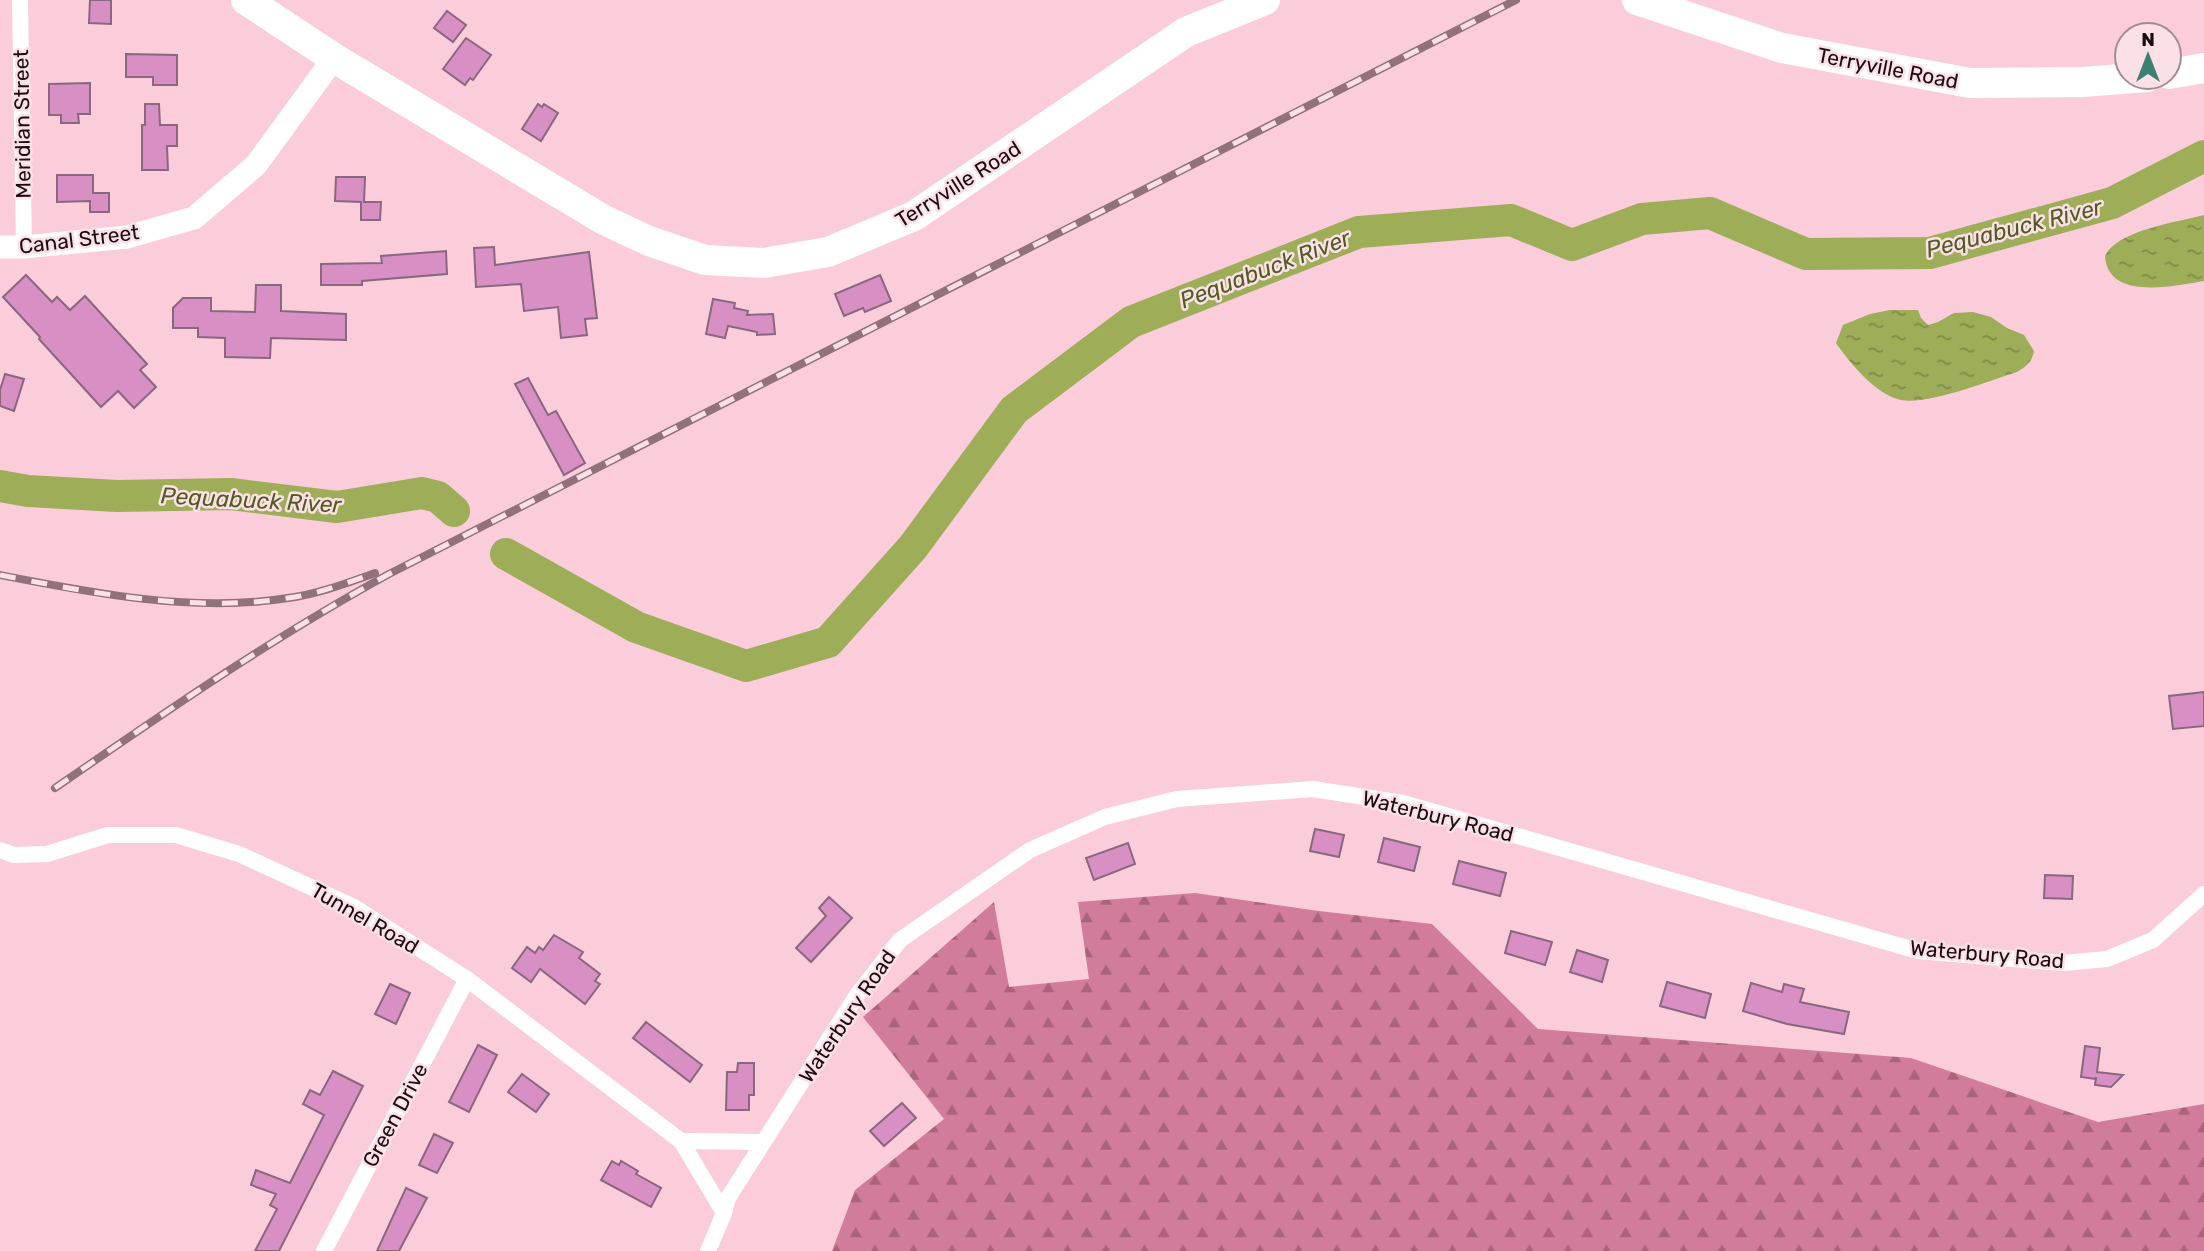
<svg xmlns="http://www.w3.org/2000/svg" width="2204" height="1251" font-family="Rubik,sans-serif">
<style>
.forest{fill:url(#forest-firs)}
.water{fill:url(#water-ripples)}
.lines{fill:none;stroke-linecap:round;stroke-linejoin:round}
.river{stroke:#9dad58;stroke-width:32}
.building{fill:#d88fc3;stroke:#89677f;stroke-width:2}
.street{stroke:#fff;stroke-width:16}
.secondary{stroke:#fff;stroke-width:23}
.highway{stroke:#fff;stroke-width:30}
.rail-casing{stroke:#91717b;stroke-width:8}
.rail{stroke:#fce0e8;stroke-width:5;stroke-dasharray:16;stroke-linecap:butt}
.labels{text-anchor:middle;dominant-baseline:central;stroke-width:5;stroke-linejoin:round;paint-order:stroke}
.street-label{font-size:21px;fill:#1c0c12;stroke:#fce0e8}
.water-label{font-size:23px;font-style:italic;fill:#525c20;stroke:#fce0e8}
</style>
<defs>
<pattern id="forest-firs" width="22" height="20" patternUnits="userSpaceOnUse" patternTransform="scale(1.75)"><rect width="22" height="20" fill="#d17c9a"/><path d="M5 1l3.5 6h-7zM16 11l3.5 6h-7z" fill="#a9647c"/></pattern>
<pattern id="water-ripples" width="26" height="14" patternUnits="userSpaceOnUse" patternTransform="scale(1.75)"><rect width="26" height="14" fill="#9dad58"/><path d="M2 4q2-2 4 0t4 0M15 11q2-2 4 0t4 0" fill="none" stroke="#7f8b47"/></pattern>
</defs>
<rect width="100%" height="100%" fill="#fbcddb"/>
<path class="forest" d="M1195,893L1319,911L1432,924L1538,1029L1911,1058L2098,1122L2204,1104V1251H832L855,1190L944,1119L863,1017L994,902L1009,987L1089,979L1078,902Z"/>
<g class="water">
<path d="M2204,215V281C2173,286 2108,301 2105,256C2117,230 2178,222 2204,215Z"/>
<path d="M1890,310H1918L1921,318L1928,325L1938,322L1954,313L1973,312L1991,317L2007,328L2024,335L2034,351C2032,362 2027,366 2017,372C1988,381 1929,405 1901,400C1876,395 1850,363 1836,343L1843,325L1870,314Z"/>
</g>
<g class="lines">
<g class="river">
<path d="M0,486L28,491L117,496L231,494L337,507L422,493L438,497L454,511"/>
<path d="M506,554L636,627L746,666L828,642L913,547L1014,410L1131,322L1359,232L1511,220L1572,245L1642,219L1710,213L1806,254L1930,253L2112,203L2204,156"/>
</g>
</g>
<g class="building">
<path d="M90,0H111V24L89,23Z"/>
<path d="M447,11L466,25L453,42L434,28Z"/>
<path d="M466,38L491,55L473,80L470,78L465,85L443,69Z"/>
<path d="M126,54L177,55V85H153V77H126Z"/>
<path d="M90,83V114H78L79,123H61V115H49V84Z"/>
<path d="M145,104H159L160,125H177V146H167L168,170H142V125H145Z"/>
<path d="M538,104L542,107L544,104L558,113L541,141L522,129Z"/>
<path d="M57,175H93V193H109V212H90V201L57,202Z"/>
<path d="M336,177H365L364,202H381L380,220H361V202L335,201Z"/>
<path d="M494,247L495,265L589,252L597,318L585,319L587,335L561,338L558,307L524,311L521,284L476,287L474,248Z"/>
<path d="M446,251L447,274L362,281V285H321V264L382,263L381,256Z"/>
<path d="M26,275L52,302L57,297L70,310L85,296L147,364L140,370L156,387L134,408L118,391L101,407L39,339L40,337L3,297Z"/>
<path d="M880,275L891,301L865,312L863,308L844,316L835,294Z"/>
<path d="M256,285H281V311L346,314V340L271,338L270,358L225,357V338L198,337V328H173V308L183,298H211V311L255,312Z"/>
<path d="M713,299L735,303L734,308L748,311L747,315L773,314L775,334L757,335V332L728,326L725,338L706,334Z"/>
<path d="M5,374L24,379L14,411L0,406V390Z"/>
<path d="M528,378L548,415L556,411L585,463L564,475L515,384Z"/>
<path d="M2204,692V726L2173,729L2169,696Z"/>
<path d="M1315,829L1344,835L1339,857L1310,851Z"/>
<path d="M1384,838L1420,847L1414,871L1378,862Z"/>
<path d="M1128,843L1135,864L1094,880L1086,858Z"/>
<path d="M1459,861L1506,873L1500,896L1453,884Z"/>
<path d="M2045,875L2073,876L2072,899L2044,898Z"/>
<path d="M829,897L852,918L811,962L796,948L826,916L819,908Z"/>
<path d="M1511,931L1552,942L1545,965L1505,953Z"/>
<path d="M554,935L583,952L579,958L600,974L595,981L600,984L585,1004L540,969L531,982L512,968L527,947L535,953L539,947L543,950Z"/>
<path d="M1577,950L1608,960L1602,982L1570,972Z"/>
<path d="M1667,982L1711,994L1705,1018L1660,1006Z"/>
<path d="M1751,983L1782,992L1784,984L1804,989L1800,1002L1849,1012L1844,1034L1787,1024L1743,1011Z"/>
<path d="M390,984L410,993L396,1024L375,1014Z"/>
<path d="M646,1022L702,1065L690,1082L633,1038Z"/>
<path d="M478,1045L497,1055L469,1112L449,1102Z"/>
<path d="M2085,1046L2100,1048L2097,1072L2123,1075L2111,1087L2095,1085L2096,1077V1079L2081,1077Z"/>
<path d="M738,1063H754V1095H749V1110H726L727,1072H737Z"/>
<path d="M333,1071L363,1086L279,1251H255L277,1209L270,1205L276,1194L251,1185L256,1170L290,1183L324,1115L303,1104L310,1090L320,1095Z"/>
<path d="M522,1074L549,1094L536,1112L508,1092Z"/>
<path d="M902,1103L916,1118L884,1146L870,1131Z"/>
<path d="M434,1134L453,1143L437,1173L419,1165Z"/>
<path d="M612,1161L619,1165L621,1161L638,1171L636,1174L661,1188L651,1207L601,1180Z"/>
<path d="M406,1188L427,1198L399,1251H377Z"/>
</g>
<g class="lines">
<g class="street">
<path d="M20,0L24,247"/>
<path d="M0,850L14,855L47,854L108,835H176L239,854L354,907L467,979L681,1141L724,1213"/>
<path d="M681,1141L763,1142"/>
<path d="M324,1251L467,979"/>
<path d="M708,1251L724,1213L728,1198L857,995L900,940L1030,850L1105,817L1177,799L1313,789L1403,803L1918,951L2063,963L2107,959L2153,940L2204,894"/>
</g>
<path class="secondary" d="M0,247H24L127,237L194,218L256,165L334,58"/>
<g class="highway">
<path d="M246,0L334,58L604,220L649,241L705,260L764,263L828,252L914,216L1186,32L1265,0"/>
<path d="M1637,0L1782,48L1970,83L2083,82L2147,77"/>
<path d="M2169,74L2204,68"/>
</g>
<g class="rail-casing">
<g id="rail">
<path d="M0,575C92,593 194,613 288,598C318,594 347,583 375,573"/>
<path d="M55,788C164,713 272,638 389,574L1516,0"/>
</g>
</g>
<use href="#rail" class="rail"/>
</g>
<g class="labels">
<g class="street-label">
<text transform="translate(1888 68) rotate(11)">Terryville Road</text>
<text transform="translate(22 124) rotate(-91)">Meridian Street</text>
<text transform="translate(958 184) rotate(-32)">Terryville Road</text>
<text transform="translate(79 239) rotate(-7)">Canal Street</text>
<text transform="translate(1438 816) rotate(14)">Waterbury Road</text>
<text transform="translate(365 918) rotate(30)">Tunnel Road</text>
<text transform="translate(1987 954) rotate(5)">Waterbury Road</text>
<text transform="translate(847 1016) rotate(-56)">Waterbury Road</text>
<text transform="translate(395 1115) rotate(-62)">Green Drive</text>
</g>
<g class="water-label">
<text transform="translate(2014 228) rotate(-14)">Pequabuck River</text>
<text transform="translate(1265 269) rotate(-21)">Pequabuck River</text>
<text transform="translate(251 500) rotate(3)">Pequabuck River</text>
</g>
</g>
<g transform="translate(2148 56)"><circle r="33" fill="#fce0e8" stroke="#a28b92" stroke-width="2"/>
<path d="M0-5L12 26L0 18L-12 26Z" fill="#3d8072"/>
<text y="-10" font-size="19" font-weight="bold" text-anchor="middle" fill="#1c0c12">N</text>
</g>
</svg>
